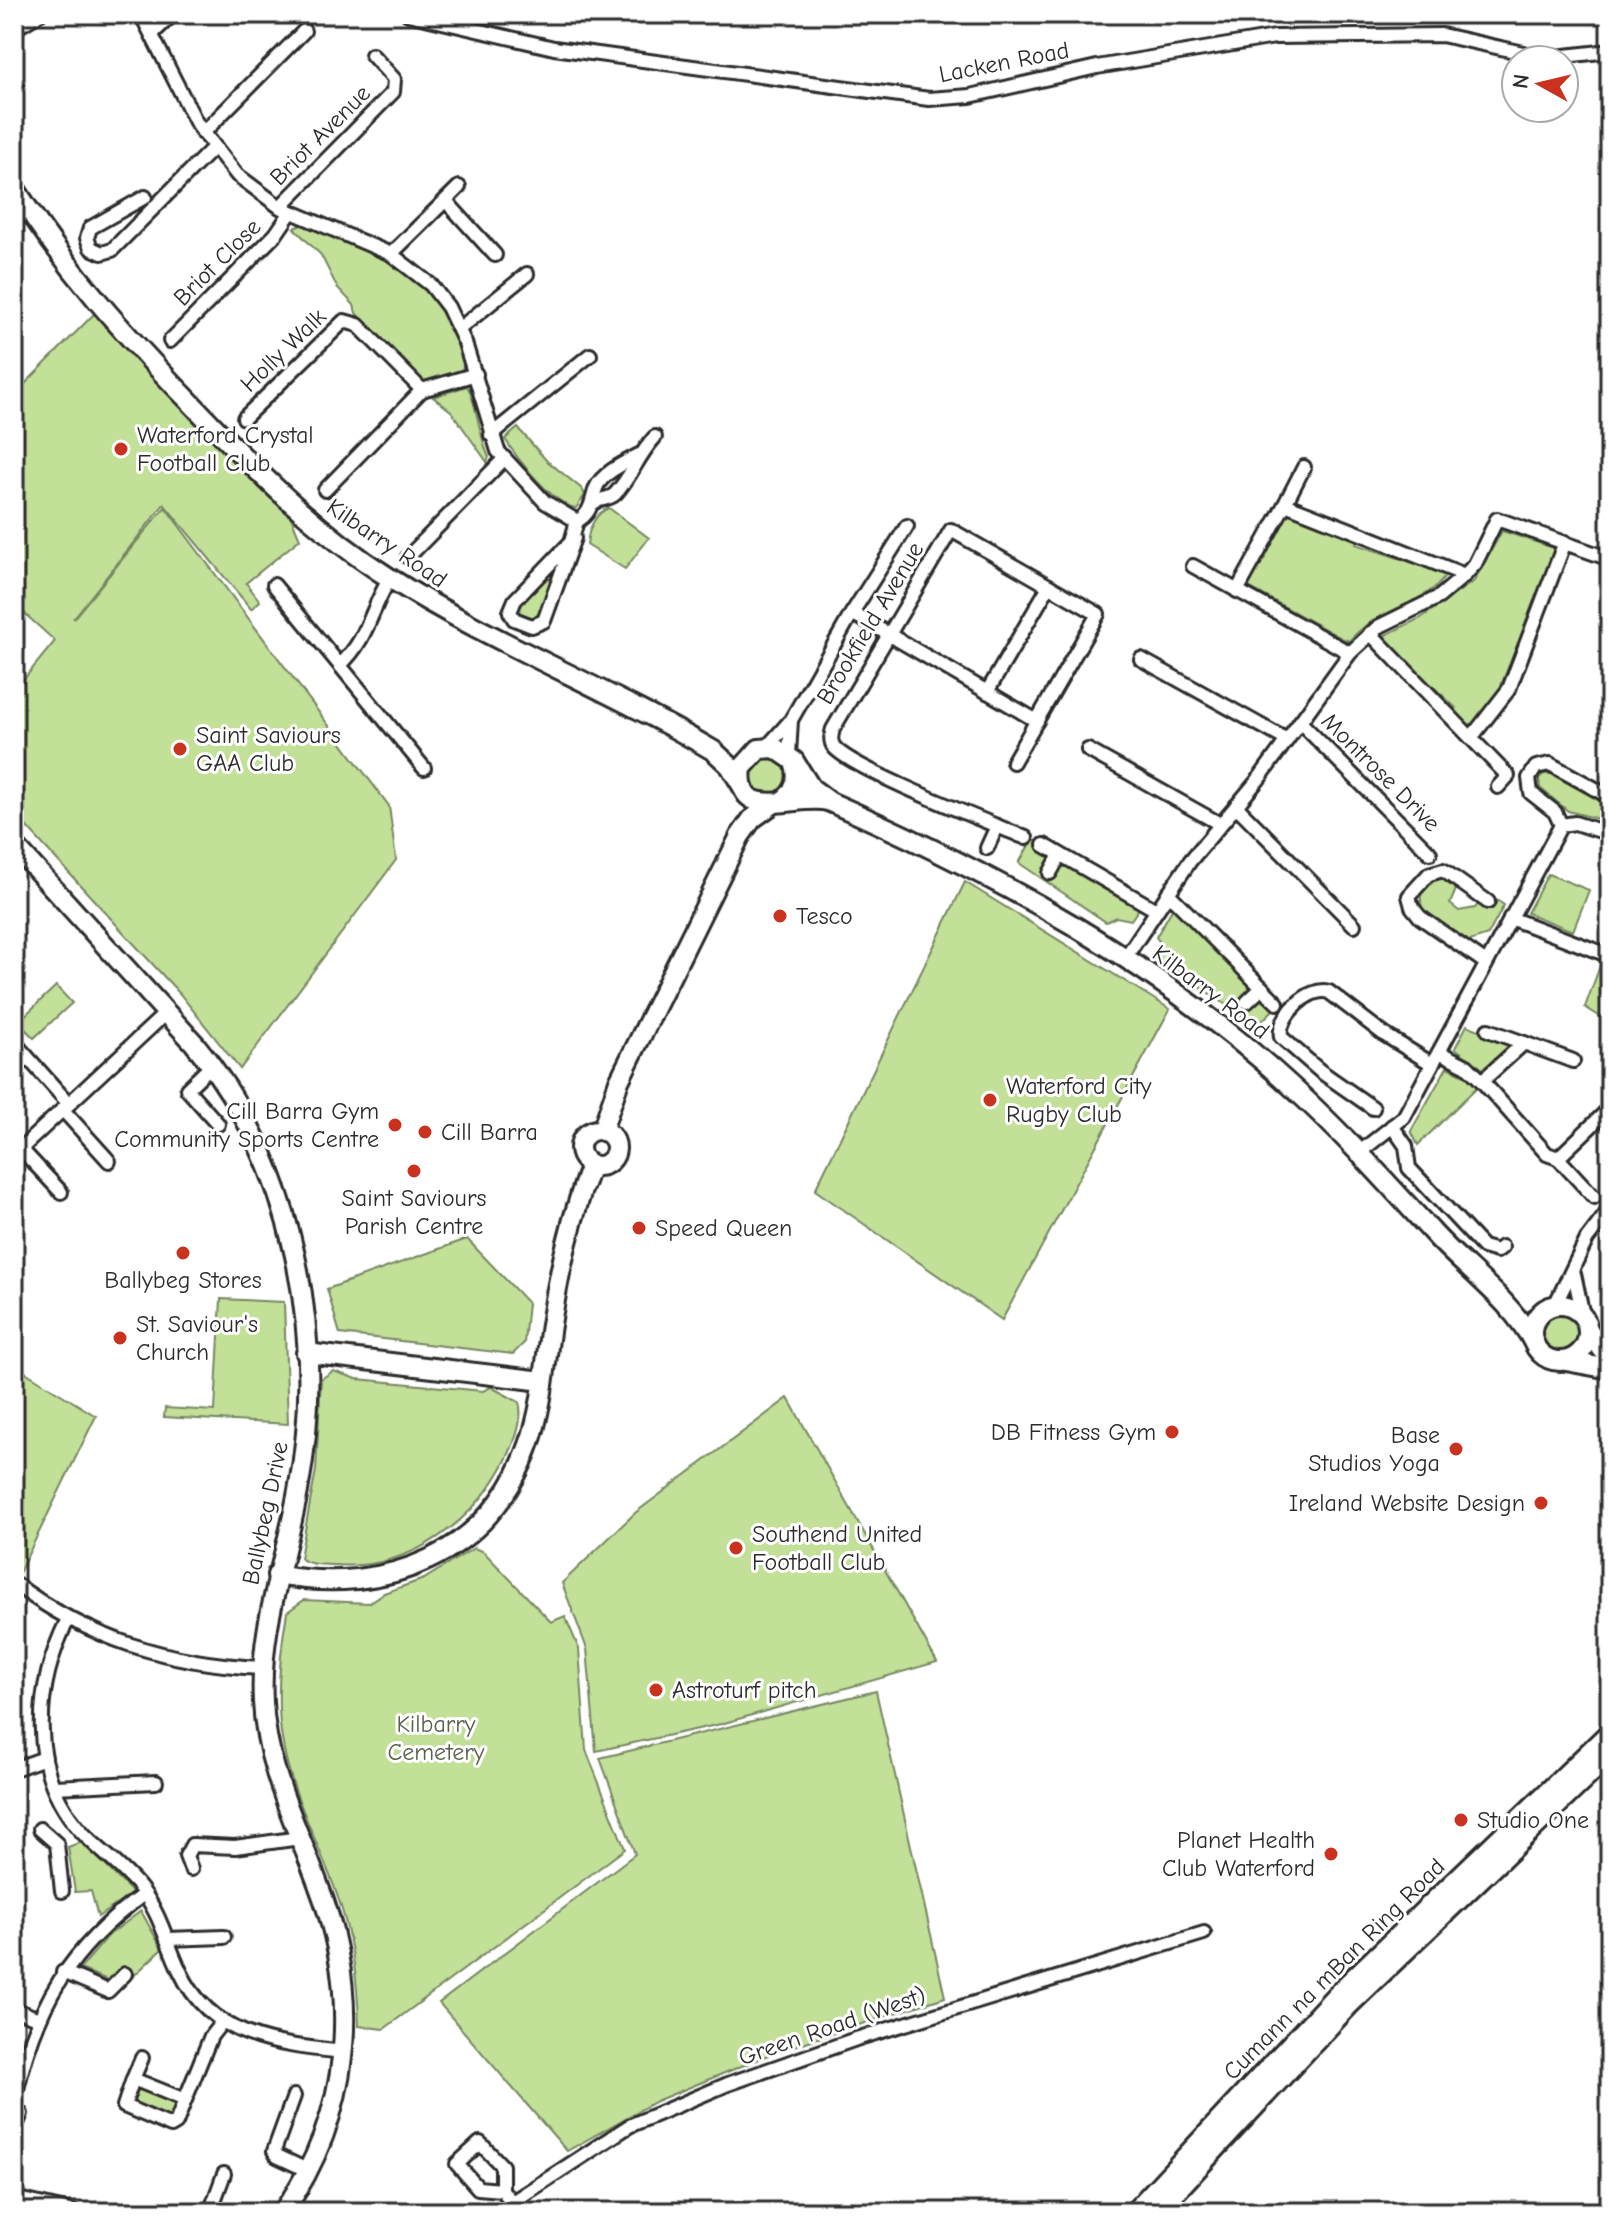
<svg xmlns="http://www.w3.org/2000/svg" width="1624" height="2226" font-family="'Comic Neue',sans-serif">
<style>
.green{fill:#c2e098;stroke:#768662;stroke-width:2}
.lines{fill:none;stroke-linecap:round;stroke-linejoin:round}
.street-casing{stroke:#2b2b2b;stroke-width:18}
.secondary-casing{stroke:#2b2b2b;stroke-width:24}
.street{stroke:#fff;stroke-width:12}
.secondary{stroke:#fff;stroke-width:18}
.poi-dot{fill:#c8321e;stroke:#fff;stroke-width:3}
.labels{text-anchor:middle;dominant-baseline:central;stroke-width:6;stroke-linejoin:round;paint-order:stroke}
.street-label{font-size:24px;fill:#2b2b2b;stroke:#fff}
.poi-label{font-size:24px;fill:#2b2b2b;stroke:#fff;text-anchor:start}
.park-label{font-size:24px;fill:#58614c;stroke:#fff}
</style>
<rect width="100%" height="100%" fill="#fff"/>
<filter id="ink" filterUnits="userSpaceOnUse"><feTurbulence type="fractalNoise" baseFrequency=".0125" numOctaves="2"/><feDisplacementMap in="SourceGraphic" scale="16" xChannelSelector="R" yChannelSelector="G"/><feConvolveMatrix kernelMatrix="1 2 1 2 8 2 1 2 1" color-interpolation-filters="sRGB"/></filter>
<g filter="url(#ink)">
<g class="green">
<path d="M304,224C369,250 425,267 455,337C459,348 467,361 461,372L427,382L418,379L356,313L354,305L337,287L321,255L294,228Z"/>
<path d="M95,313L288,510L300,539L246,583L260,601L251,609L164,504L73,619L165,507L389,806L396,860L240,1069L180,994L14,813V691L55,641L14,604V395Z"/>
<path d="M467,386C476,399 479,437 489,457L487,462L451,411L433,397Z"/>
<path d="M518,428L546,460L582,489L585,495L576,508C554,505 517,459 505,439Z"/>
<path d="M609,508L649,538L625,569L587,545C588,531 594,513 609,508Z"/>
<path d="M1288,512L1357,540L1356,544L1447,574C1427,605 1378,607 1349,641L1341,638L1245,585L1261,557L1265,558Z"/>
<path d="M1502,531L1557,549L1501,685L1504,687L1474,726L1469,727L1453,711L1456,708L1381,637L1421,618L1474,581Z"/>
<path d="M542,579H550L551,583L541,617L533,622L518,616L517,606Z"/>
<circle cx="769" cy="776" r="18"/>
<path d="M1544,774H1552L1610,807V822L1568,811L1540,788L1539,778Z"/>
<path d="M1033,838L1050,856L1045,874L1053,878L1062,867H1070L1140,907L1131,920L1116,917L1106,922L1019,863Z"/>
<path d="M1548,874L1589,890L1573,931L1527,913Z"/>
<path d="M1443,875L1457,887L1450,904L1459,911L1475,908L1479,903L1488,909L1495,899L1504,905L1488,935L1464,943L1422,912L1420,888L1435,876Z"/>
<path d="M965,882L1170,1009L1002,1320L815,1190Z"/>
<path d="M1174,906L1247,980L1249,990L1241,1000L1248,1007L1259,999L1275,1008L1257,1026L1158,958L1161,944L1156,937Z"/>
<path d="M1601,963L1610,967V1023L1585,1007Z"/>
<path d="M56,986L72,1003L34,1038L18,1022Z"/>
<path d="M1467,1025L1507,1042L1510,1048L1490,1069L1487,1066L1484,1070L1455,1048Z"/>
<path d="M1447,1067L1465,1075L1477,1087L1418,1145L1411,1131Z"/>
<path d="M467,1239L528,1303L524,1343L513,1354L340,1334L327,1289Z"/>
<path d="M221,1299L284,1302L288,1424L164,1417L165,1408L215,1411Z"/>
<circle cx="1561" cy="1333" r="21"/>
<path d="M14,1365L96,1416L19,1573L14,1569Z"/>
<path d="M333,1371L357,1379L483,1391L491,1387L519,1402C524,1418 515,1441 508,1456C476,1521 411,1571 335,1565C323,1564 310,1566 300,1558L316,1470L321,1379Z"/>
<path d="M788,1398L937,1662L721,1724L596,1751L587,1649L562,1583L635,1513Z"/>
<path d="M474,1548L484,1552L551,1622L565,1616L579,1649L586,1750L625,1849L384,2029L359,2026C358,1978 352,1934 335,1889C317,1840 290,1791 282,1739C275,1698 280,1653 287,1612L304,1600L369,1603L384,1593L424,1579Z"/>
<path d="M876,1691L945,1997L778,2051L656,2101L567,2151L439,2003L635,1854L600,1758Z"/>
<path d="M82,1842L133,1893L98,1917L91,1891L75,1892L68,1847Z"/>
<path d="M141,1911L162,1949L123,1986L80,1969L109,1935Z"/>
<path d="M139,2087L180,2102L173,2120L132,2104Z"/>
</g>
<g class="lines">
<g class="street-casing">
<g id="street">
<path d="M141,14L197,124L237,175L280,207L391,254L431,285L448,307L465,343L498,451L545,502L577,521"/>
<path d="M408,14L554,48L929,99L970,96L1097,67L1275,37L1442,35L1546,58L1610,51"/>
<path d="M14,29L39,14"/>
<path d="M152,34L173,14"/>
<path d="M203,133L304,31"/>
<path d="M145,197L90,228L87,238L91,248L102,253L112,250L213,148"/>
<path d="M446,201L495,255"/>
<path d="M280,207L393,92L394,79L372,55"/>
<path d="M391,254L459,187"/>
<path d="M459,329L527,274"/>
<path d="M170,341L276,234L291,212"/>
<path d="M244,418L344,321L358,325L422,390L476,374"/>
<path d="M491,435L590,355"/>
<path d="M325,490L422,390"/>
<path d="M592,504C599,498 609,500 615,494C632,476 638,455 655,437"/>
<path d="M1285,504L1304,467"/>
<path d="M577,521C592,513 591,501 596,488C602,473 626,462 639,455"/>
<path d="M574,538L544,621L532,626L514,619L510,612L515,600L571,542L577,521"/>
<path d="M408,557L504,459"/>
<path d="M1193,566L1350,653"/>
<path d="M1465,575L1475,564L1497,519L1610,559"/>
<path d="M274,585L424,768"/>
<path d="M852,613L907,526"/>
<path d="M1370,633L1471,738L1509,689L1565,542"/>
<path d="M1141,659L1287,740"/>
<path d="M340,665C369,638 370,610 390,578"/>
<path d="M987,692L1049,586"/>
<path d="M1300,722L1430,853"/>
<path d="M1471,738L1508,776L1498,787"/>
<path d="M767,747L791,720L852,613L1037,721"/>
<path d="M1088,750L1220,824"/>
<path d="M789,755L791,720"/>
<path d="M1013,762L1098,614L951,530L833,729C831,736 830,741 834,747C853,770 991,823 1026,838"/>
<path d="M1610,797L1550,764L1536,767L1529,778L1531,793L1555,812L1561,825L1575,823L1610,834"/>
<path d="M1236,806L1354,925"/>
<path d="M1044,845L1156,910"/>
<path d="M987,848L997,826"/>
<path d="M1050,873L1060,855"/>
<path d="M1168,893L1277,1003"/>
<path d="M1510,918L1610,956"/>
<path d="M1125,958L1190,861L1258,780L1350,653L1378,627L1439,597L1465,575L1285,504L1237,591"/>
<path d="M1486,963L1420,917L1412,907L1409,896L1429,874L1443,870L1488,902"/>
<path d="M1247,1002L1262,988"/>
<path d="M1488,1030L1524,1043"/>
<path d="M14,1042L69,1104"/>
<path d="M1439,1052L1467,1066L1482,1081L1524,1043L1573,1061"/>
<path d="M212,1065L187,1089L218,1124"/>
<path d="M1482,1081L1547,1154L1558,1158L1610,1108"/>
<path d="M1373,1108L1320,1071L1281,1037C1277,1017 1310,985 1329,992L1385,1035L1432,1064"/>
<path d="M63,1110L109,1161"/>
<path d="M1392,1126L1406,1146L1409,1168L1483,1247L1497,1251L1502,1247"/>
<path d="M21,1149L61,1192"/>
<path d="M1360,1152L1404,1117L1561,825"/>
<path d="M14,1155L167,1012"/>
<path d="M1558,1158L1594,1197"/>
<path d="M1574,1274L1583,1316"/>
<path d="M1555,1305L1587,1239L1610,1209"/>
<path d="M14,1583C88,1639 170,1664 262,1668"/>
<path d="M68,1619C35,1685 27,1770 80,1830C99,1851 123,1866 141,1889C160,1913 167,1944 180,1971C211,2039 279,2045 344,2052"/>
<path d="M14,1769L45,1758"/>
<path d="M55,1787L156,1782"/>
<path d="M40,1829L57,1844L62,1891"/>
<path d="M191,1869L186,1856L192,1845L235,1847L300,1838"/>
<path d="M167,1939L224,1937"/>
<path d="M63,1972L108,1991L125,1974"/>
<path d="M14,2009L39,2019"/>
<path d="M133,2079L142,2058"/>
<path d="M16,2093C37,2003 70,1948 144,1894"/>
<path d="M294,2096L274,2151L277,2156L309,2171"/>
<path d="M185,2100L176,2123L171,2126L124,2106L133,2079L185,2100L211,2036L222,2022"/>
<path d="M14,2130L21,2114"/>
<path d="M502,2190V2166L480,2143L457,2164L478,2188L502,2190L512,2202"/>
<path d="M14,2198L74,2212"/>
<path d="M210,2212L224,2174"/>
<path d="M497,2212L629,2126L728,2084L856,2039L1204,1933"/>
</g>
</g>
<g class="secondary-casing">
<g id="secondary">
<path d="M14,187C68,272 124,334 194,406C254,469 314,530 388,577C492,643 608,688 714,751L730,766L741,784"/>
<path d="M794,761L811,788L830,802C997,875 1156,962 1291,1086C1342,1132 1387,1183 1434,1234C1467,1270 1512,1301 1535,1345"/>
<path d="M781,802C796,792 800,779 794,761L775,748L759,749L742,768C735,825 797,793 828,801"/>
<path d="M14,845L194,1043C295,1165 327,1336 298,1491C285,1563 259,1627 263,1702C266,1767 296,1824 318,1884C361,1996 352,2113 283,2212"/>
<circle cx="598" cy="1148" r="18"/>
<path d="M602,1131L619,1081L740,836L752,819L773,804"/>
<circle cx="1560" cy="1333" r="28"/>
<path d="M1589,1331L1610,1360"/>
<path d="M306,1353L543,1381"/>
<path d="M1566,1361L1610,1369"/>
<path d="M277,1575C386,1596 490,1555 529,1445C543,1407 545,1364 551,1325C559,1270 571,1217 591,1165"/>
<path d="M1134,2212L1338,1993L1610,1732"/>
<path d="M1157,2212L1350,2004L1610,1755"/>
</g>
</g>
<use href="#street" class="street"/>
<use href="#secondary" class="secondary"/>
</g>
</g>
<g class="poi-dot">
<circle cx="121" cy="449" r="8"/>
<circle cx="180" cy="749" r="8"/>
<circle cx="780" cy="916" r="8"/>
<circle cx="990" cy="1100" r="8"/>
<circle cx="395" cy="1125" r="8"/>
<circle cx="425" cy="1132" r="8"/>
<circle cx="414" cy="1171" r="8"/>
<circle cx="639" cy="1228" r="8"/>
<circle cx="183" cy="1253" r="8"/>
<circle cx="120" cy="1338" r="8"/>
<circle cx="1172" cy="1432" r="8"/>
<circle cx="1456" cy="1449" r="8"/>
<circle cx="1541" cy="1503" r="8"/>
<circle cx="736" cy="1548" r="8"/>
<circle cx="656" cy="1690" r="8"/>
<circle cx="1461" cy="1820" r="8"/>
<circle cx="1331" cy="1854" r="8"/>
</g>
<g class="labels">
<g class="street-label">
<text transform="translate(1004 62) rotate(-11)">Lacken Road</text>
<text transform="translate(320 135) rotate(-45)">Briot Avenue</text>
<text transform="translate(217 262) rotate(-45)">Briot Close</text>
<text transform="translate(283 350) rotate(-44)">Holly Walk</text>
<text transform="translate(387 543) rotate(34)">Kilbarry Road</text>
<text transform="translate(870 623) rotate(-59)">Brookfield Avenue</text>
<text transform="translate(1381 772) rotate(45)">Montrose Drive</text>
<text transform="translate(1211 992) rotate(37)">Kilbarry Road</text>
<text transform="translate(265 1513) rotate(-78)">Ballybeg Drive</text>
<text transform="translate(1334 1969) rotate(-45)">Cumann na mBan Ring Road</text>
<text transform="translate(832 2026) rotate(-19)">Green Road (West)</text>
</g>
<g class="poi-label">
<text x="137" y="435">Waterford Crystal<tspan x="137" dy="28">Football Club</tspan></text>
<text x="196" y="735">Saint Saviours<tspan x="196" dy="28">GAA Club</tspan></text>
<text x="796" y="916">Tesco</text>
<text x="1006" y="1086">Waterford City<tspan x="1006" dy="28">Rugby Club</tspan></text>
<text x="379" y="1111" text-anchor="end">Cill Barra Gym<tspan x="379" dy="28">Community Sports Centre</tspan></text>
<text x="441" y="1132">Cill Barra</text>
<text x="414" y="1198" text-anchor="middle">Saint Saviours<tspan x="414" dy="28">Parish Centre</tspan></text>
<text x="655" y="1228">Speed Queen</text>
<text x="183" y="1280" text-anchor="middle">Ballybeg Stores</text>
<text x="136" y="1324">St. Saviour's<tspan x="136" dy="28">Church</tspan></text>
<text x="1156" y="1432" text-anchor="end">DB Fitness Gym</text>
<text x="1440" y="1435" text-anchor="end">Base<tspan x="1440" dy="28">Studios Yoga</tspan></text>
<text x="1525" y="1503" text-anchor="end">Ireland Website Design</text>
<text x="752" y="1534">Southend United<tspan x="752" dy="28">Football Club</tspan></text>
<text x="672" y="1690">Astroturf pitch</text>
<text x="1477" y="1820">Studio One</text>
<text x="1315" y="1840" text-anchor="end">Planet Health<tspan x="1315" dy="28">Club Waterford</tspan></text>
</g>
<g class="park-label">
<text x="436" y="1724">Kilbarry<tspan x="436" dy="28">Cemetery</tspan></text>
</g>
</g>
<rect width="1624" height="2226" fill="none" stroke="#fff" stroke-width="48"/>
<rect x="24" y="24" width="1576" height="2178" fill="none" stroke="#2b2b2b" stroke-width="3" filter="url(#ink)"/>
<g transform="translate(1540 84) rotate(278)"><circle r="38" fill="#ffffff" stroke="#aaaaaa" stroke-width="2"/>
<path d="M0-6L14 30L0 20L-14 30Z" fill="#c8321e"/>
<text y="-12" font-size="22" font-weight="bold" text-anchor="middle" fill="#2b2b2b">N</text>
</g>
</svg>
